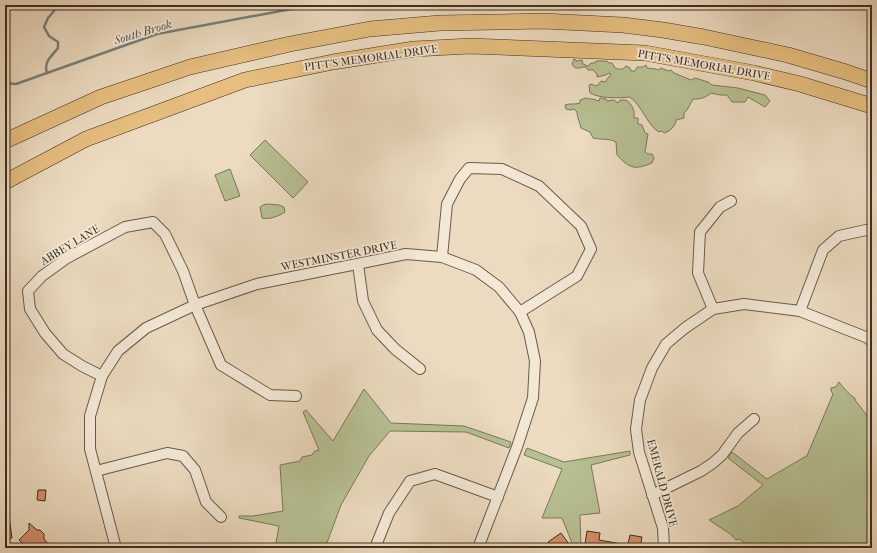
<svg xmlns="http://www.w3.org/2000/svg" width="877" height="553" font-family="'IM FELL French Canon',serif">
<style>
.green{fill:#b7c093;stroke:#7b785a}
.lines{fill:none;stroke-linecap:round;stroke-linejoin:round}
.stream{stroke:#77817e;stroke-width:2.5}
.building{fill:#d79069;stroke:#3f2f20}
.minor-casing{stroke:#6a5a48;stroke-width:12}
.highway-casing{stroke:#3f2f20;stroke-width:16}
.minor{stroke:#f3e8d6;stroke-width:10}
.highway{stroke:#e6be80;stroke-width:15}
.labels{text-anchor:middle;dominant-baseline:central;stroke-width:3.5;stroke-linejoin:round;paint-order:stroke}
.street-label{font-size:11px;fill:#3f2f20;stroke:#f3e8d6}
.water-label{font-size:12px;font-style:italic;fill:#565147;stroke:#f3e8d6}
</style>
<rect width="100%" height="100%" fill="#ecdbc0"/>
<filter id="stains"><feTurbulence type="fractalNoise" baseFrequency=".005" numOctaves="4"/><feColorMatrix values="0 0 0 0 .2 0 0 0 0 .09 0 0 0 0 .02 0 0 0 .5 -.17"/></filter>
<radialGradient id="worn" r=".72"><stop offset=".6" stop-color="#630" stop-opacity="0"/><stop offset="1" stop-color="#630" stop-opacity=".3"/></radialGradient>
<g class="green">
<path d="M574,59L576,60V61L582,60L583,64L588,66L591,63H595L596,61H607L609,63H612L615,68C620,70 622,70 626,66L630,68L631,71H635L637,67H643L646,65L647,68L656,69L658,70L661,68L668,71L671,70L674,73L691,80L695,78L708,82L712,85L738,88L765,95L770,101L765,107L748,97L745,102H732L727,95H720L711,93C705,98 701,99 693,99L687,110L684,113V118L676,120C676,126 669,132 664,133L662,131L659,132C648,126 642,106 630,97C618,98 601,99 590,93L589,85L592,84L595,86L598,85L601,81L605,82L611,74L609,73L606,75L597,77V74L593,70H588L586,67C580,67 575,71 572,64Z"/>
<path d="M586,98L590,99H593L599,101L600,98L606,99L607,101L614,100L618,103L620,100H626C632,104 635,110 634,118H638V124L642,125L645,133L648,134L645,152L648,154H652L654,158L652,163C635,170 630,169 617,155L616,142C609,138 601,140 593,138L590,132L581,128C580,122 577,118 577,112L574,109L570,110L566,109L565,105C570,103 574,105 580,103V100Z"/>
<path d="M265,140L308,182L293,198L250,155Z"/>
<path d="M230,169L240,196L225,201L215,175Z"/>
<path d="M268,204L279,205L284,207L285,212C279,216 269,220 262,218L260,207L263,205Z"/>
<path d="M839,382C843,387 849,395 855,398V400L872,422V548H753L739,539L736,540L733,537L732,535L709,520L738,506L763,485L728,458L732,452L767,479L803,458L807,456L833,394L831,391V388L836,387Z"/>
<path d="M364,389L391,423L464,426L511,442L509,448L466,432L390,431L369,456L341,505L325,548H275L279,526L239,518V516H253L283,511L280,465L300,461L302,457L312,455L315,451L319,450L303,412L306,410L333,441Z"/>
<path d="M527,448L564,462L630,451V455L591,465L600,513L580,515L581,548H574L562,518H542L562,469L524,455Z"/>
</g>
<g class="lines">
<g class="stream">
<path d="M47,73C43,62 52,56 58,48V42L49,36L44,27L48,18L54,11V5"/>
<path d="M5,83L16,84L157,34L313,5"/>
</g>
</g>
<g class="building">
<path d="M38,490H46L45,501L37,500Z"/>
<path d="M9,517L12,538L5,539V518Z"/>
<path d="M29,523L37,530H40L44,534V539L52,548H29L19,540L29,530Z"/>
<path d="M587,531L600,533L599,540L622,544V548L589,547L590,545L585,544Z"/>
<path d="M561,533L569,544L564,548H553L548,542Z"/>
<path d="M630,535L642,537L640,548H627Z"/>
</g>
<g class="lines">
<g class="minor-casing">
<g id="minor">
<path d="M442,257L447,204L460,179L469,168L502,169L539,186L581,226L591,249L577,276L520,312"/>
<path d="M358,264L363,301L377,330L395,349L420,369"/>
<path d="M713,309L698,273L700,232L720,207L731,201"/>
<path d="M800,311L823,250L839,236L866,230L872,233"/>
<path d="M102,376L82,366L63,354L45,333L30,309L28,291L42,276L67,258L125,227L153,222L165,234L183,271L195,305L221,365L270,395L296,396"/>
<path d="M96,471L167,453L183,456L195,470L206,502L221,517"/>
<path d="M652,495L701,471L713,463L722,455L738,433L754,419"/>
<path d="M116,548L90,449V416L102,376L118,351L146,328L195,305L257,284L406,254L442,257L476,270L499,287L520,312L529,332L535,361L533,398L517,447L478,548"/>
<path d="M375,548L389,513L410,481L435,474L498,497"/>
<path d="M664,548L663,528L639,452L636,429L640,400L652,368L666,344L685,328L713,309L744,304L800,311L868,338L872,342"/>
</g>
</g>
<g class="highway-casing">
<g id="highway">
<path d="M5,141L101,97L190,67L290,44L370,29L440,23L543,21L623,25L663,30L704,37L788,55L846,72L872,81"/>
<path d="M5,182L86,139L245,80L333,62L414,49L470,46L645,53L754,73L800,84L872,106"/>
</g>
</g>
<use href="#minor" class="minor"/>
<use href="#highway" class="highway"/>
</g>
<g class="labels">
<g class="street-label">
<text transform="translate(371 58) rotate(-8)">PITT'S MEMORIAL DRIVE</text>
<text transform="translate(704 65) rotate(10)">PITT'S MEMORIAL DRIVE</text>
<text transform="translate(70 245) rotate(-31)">ABBEY LANE</text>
<text transform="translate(339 256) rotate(-11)">WESTMINSTER DRIVE</text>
<text transform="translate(662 483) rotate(75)">EMERALD DRIVE</text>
</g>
<g class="water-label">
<text transform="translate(143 32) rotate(-17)">South Brook</text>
</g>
</g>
<rect width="877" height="553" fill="none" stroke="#ecdbc0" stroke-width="20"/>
<rect x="6" y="6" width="865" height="541" fill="none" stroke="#3f2f20" stroke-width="2"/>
<rect x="10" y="10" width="857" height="533" fill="none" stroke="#3f2f20"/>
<rect width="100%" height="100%" filter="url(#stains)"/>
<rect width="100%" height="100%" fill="url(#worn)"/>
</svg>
